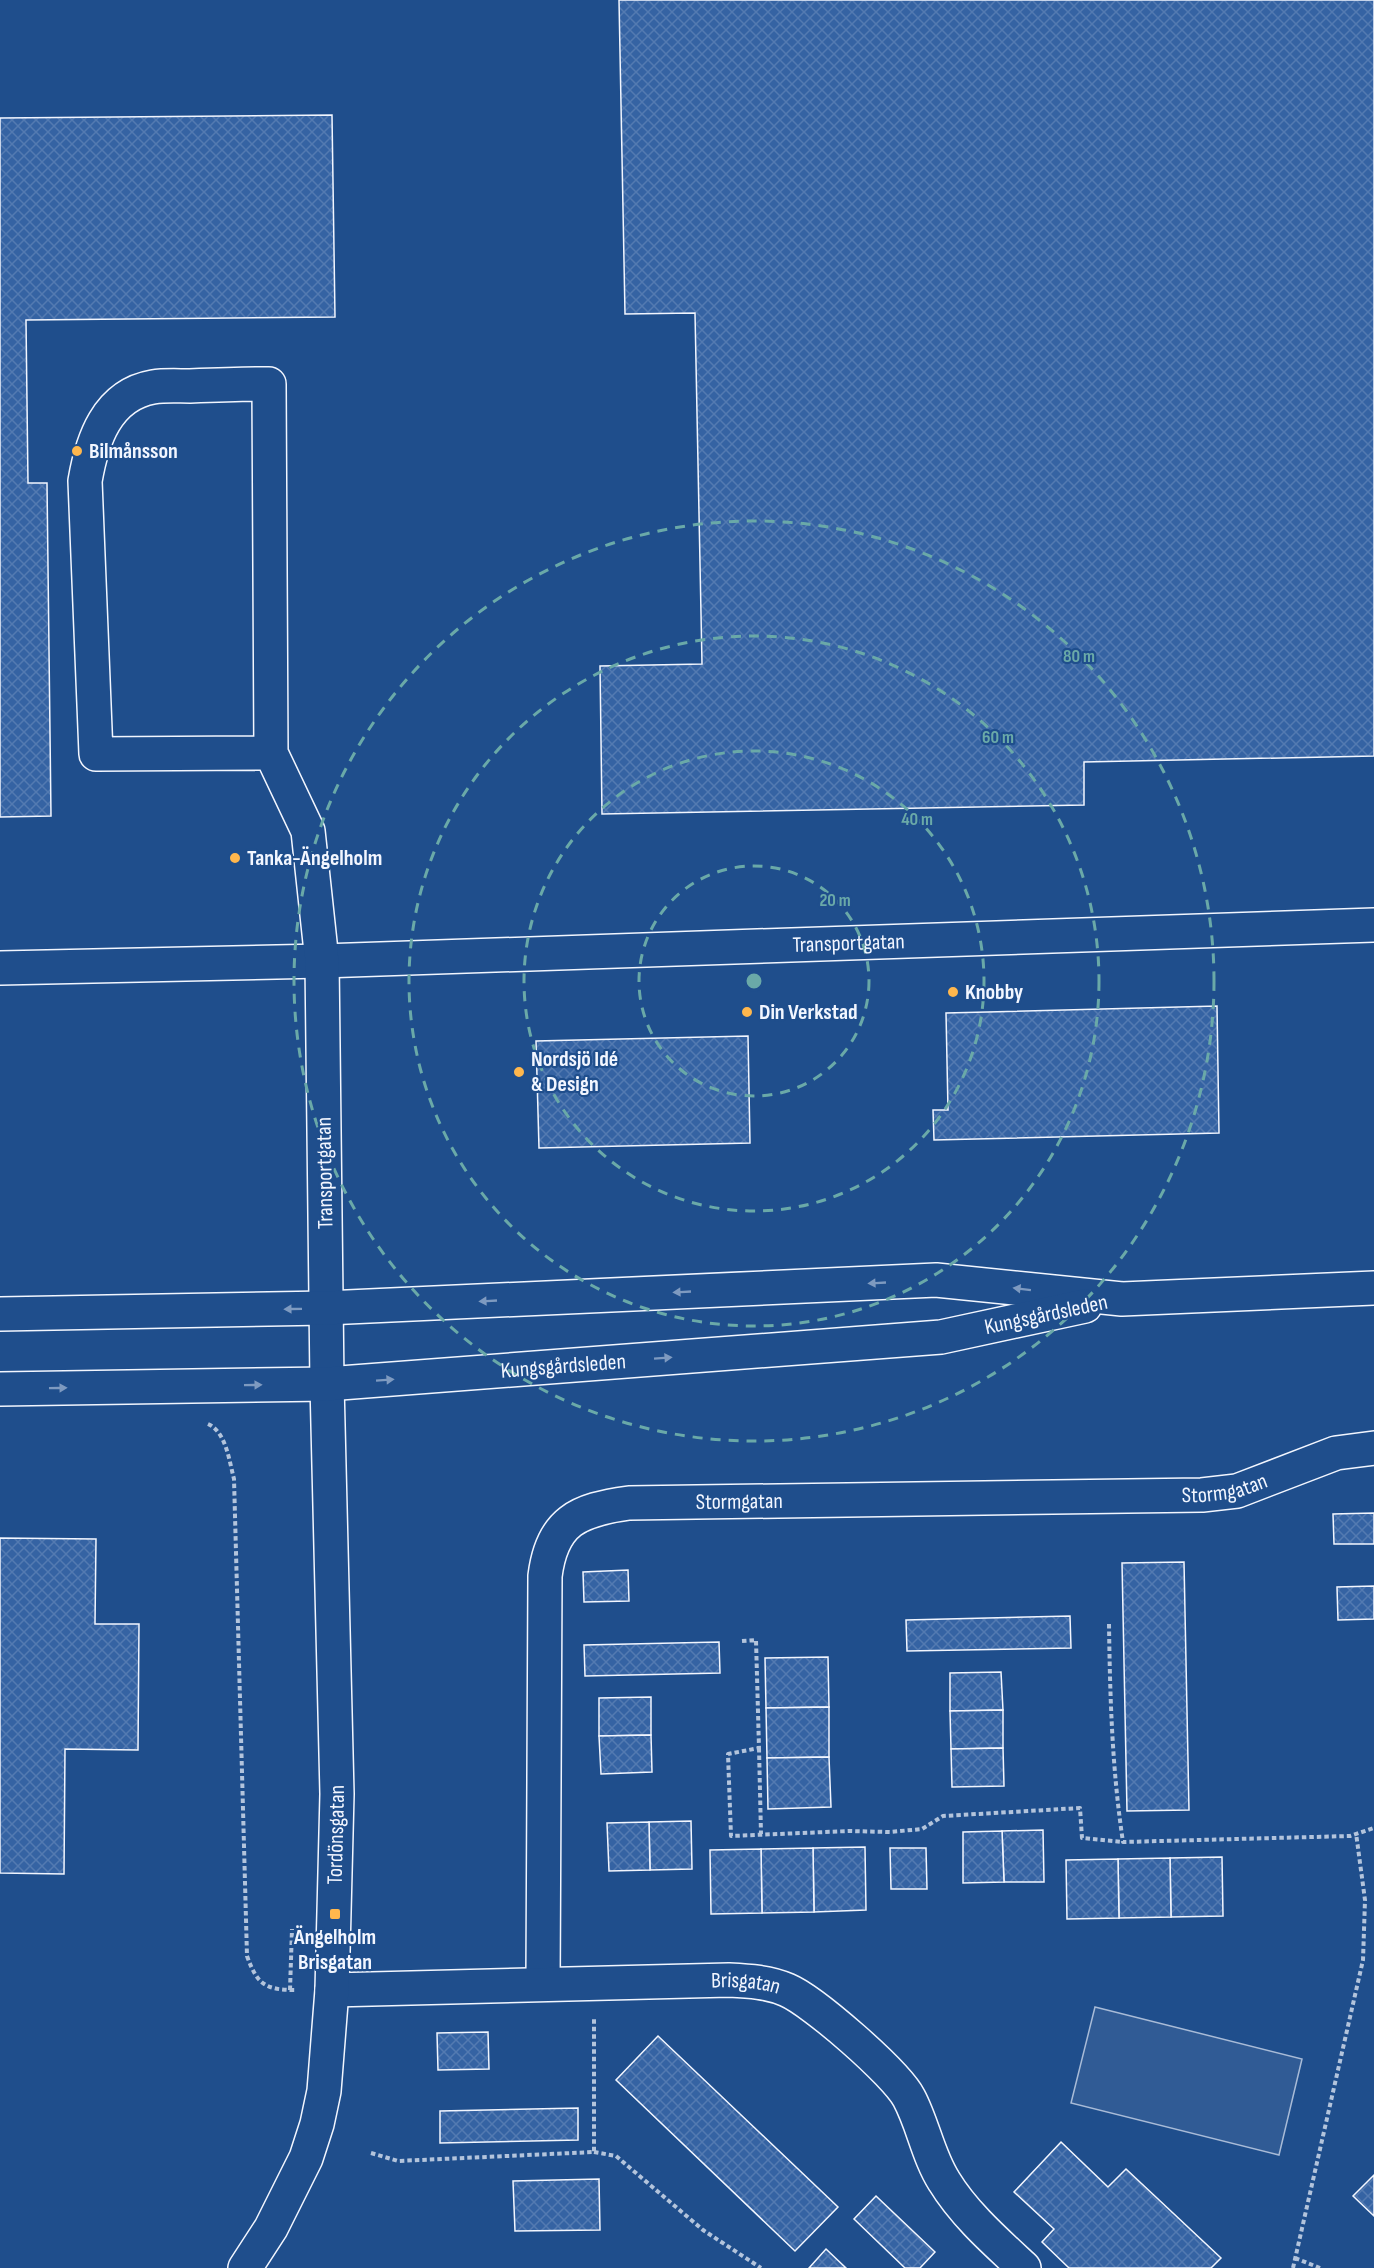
<svg xmlns="http://www.w3.org/2000/svg" width="1374" height="2268" font-family="'Sofia Sans Condensed',sans-serif">
<style>
.built{fill:#305b95;stroke:#a8bbd7;stroke-width:1.5}
.building{fill:url(#building-cross-hatch);stroke:#f2f6ff;stroke-width:1.5}
.lines{fill:none;stroke-linecap:round;stroke-linejoin:round}
.minor-casing{stroke:#f2f6ff;stroke-width:36}
.major-casing{stroke:#f2f6ff;stroke-width:36}
.path{stroke:#b3c4dc;stroke-width:4;stroke-dasharray:4.5 3;stroke-linecap:butt}
.minor{stroke:#1f4e8c;stroke-width:33}
.major{stroke:#1f4e8c;stroke-width:33}
.oneway{fill:#7e9ac0}
.ring{fill:none;stroke:#6aa9a8;stroke-width:3;stroke-dasharray:10 8}
.poi-dot{fill:#ffb74d;stroke:#1f4e8c;stroke-width:2}
.labels{text-anchor:middle;dominant-baseline:central;stroke-width:4.5;stroke-linejoin:round;paint-order:stroke}
.poi-label{font-size:22px;font-weight:bold;fill:#f2f6ff;stroke:#1f4e8c;text-anchor:start}
.street-label{font-size:22px;fill:#f2f6ff;stroke:#1f4e8c}
.centre{fill:#6aa9a8;stroke:#1f4e8c;stroke-width:3}
.ring-label{font-size:18px;text-anchor:middle;font-weight:bold;fill:#6aa9a8;stroke:#1f4e8c;stroke-width:4.5;stroke-linejoin:round;paint-order:stroke}
</style>
<defs>
<pattern id="building-cross-hatch" width="8" height="8" patternUnits="userSpaceOnUse" patternTransform="scale(1.5)"><rect width="8" height="8" fill="#3563a3"/><path d="M0 0l8 8M0 8l8-8" fill="none" stroke="#537ab1"/></pattern>
</defs>
<rect width="100%" height="100%" fill="#1f4e8c"/>
<path class="built" d="M1095,2007L1302,2059L1279,2155L1071,2103Z"/>
<g class="building">
<path d="M619,0H1374V756L1084,762V805L602,814L600,666L702,664L695,313L625,314Z"/>
<path d="M332,115L335,317L26,320L28,483H47L51,816L0,817V118Z"/>
<path d="M1217,1006L1219,1133L934,1140L933,1110H948L946,1013Z"/>
<path d="M748,1036L750,1143L539,1148L536,1041Z"/>
<path d="M1374,1513V1544H1334L1333,1514Z"/>
<path d="M0,1538L96,1539L95,1624H139L138,1750L65,1749L64,1874L0,1873Z"/>
<path d="M1184,1562L1189,1810L1127,1811L1122,1563Z"/>
<path d="M628,1570L629,1601L584,1602L583,1572Z"/>
<path d="M1374,1586V1619L1338,1620L1337,1587Z"/>
<path d="M1070,1616L1071,1648L907,1651L906,1620Z"/>
<path d="M719,1642L720,1673L585,1676L584,1645Z"/>
<path d="M828,1657L829,1707L766,1708L765,1658Z"/>
<path d="M1001,1672L1003,1710L950,1711V1673Z"/>
<path d="M651,1697V1735L599,1736V1698Z"/>
<path d="M829,1707V1757L767,1758L766,1708Z"/>
<path d="M1003,1710V1748L951,1749L950,1711Z"/>
<path d="M651,1735L652,1772L601,1774L599,1736Z"/>
<path d="M1003,1748L1004,1786L952,1787L951,1749Z"/>
<path d="M829,1757L831,1807L768,1809L767,1758Z"/>
<path d="M691,1821L692,1869L650,1870L649,1822Z"/>
<path d="M649,1822L650,1870L609,1871L607,1823Z"/>
<path d="M1043,1830L1044,1882H1004L1002,1831Z"/>
<path d="M1002,1831L1004,1882L963,1883V1832Z"/>
<path d="M865,1847L866,1910L814,1912L813,1848Z"/>
<path d="M813,1848L814,1912L762,1913L761,1849Z"/>
<path d="M890,1848H926L927,1889H891Z"/>
<path d="M761,1849L762,1913L711,1914L710,1850Z"/>
<path d="M1222,1857L1223,1916L1171,1917L1170,1858Z"/>
<path d="M1170,1858L1171,1917L1119,1918L1118,1859Z"/>
<path d="M1118,1859L1119,1918L1067,1919L1066,1860Z"/>
<path d="M488,2032L489,2069L438,2070L437,2033Z"/>
<path d="M658,2036L838,2207L795,2251L616,2080Z"/>
<path d="M578,2108V2140L440,2143V2111Z"/>
<path d="M1061,2142L1108,2187L1126,2169L1221,2258L1211,2268H1069L1042,2242L1054,2229L1014,2192Z"/>
<path d="M1374,2175V2216L1353,2196Z"/>
<path d="M599,2179L600,2230L515,2231L513,2181Z"/>
<path d="M876,2196L935,2252L920,2268H905L854,2219Z"/>
<path d="M826,2249L846,2268H809Z"/>
</g>
<g class="lines">
<g class="minor-casing">
<g id="minor">
<path id="s1" d="M0,968L322,961L1374,925"/>
<path id="s2" d="M543,1984L545,1576C552,1521 578,1510 629,1503L1202,1495L1237,1491L1336,1453L1374,1448"/>
<path id="s3" d="M332,1990L729,1980C749,1981 769,1982 787,1990C813,2001 896,2073 909,2098C923,2124 928,2156 944,2181C964,2214 996,2242 1024,2268"/>
<path id="s4" d="M245,2268L271,2228L306,2158L317,2124L324,2091L332,1990L337,1794L327,1384L322,961L308,831L271,753L269,384C243,384 216,385 190,386C178,386 165,385 153,387C107,395 92,440 85,481L96,754L271,753"/>
</g>
</g>
<g class="major-casing">
<g id="major">
<path d="M0,1314L326,1308L936,1280L1122,1299L1374,1288"/>
<path id="s5" d="M0,1389L327,1384L941,1337L1085,1306"/>
</g>
</g>
<g class="path">
<path d="M208,1424C226,1432 229,1460 234,1479L247,1956C257,1984 265,1990 295,1990"/>
<path d="M1109,1624C1110,1697 1112,1769 1123,1842L1350,1836L1374,1828"/>
<path d="M742,1641L756,1640L759,1748L728,1754L731,1836L849,1831L890,1832L922,1829L943,1816L1080,1808L1082,1838L1123,1842"/>
<path d="M759,1748L761,1834"/>
<path d="M290,1990L292,1929"/>
<path d="M594,2152L616,2156L703,2230L761,2268"/>
<path d="M371,2153L398,2161L594,2152V2019"/>
<path d="M1295,2258L1320,2268"/>
<path d="M1293,2268L1363,1960L1365,1900L1356,1833"/>
</g>
<use href="#minor" class="minor"/>
<use href="#major" class="major"/>
</g>
<defs><path id="oneway-solid" d="M-6-.8H1V-3.2L6.5 0L1 3.2V.8H-6Z" transform="scale(1.5)"/></defs>
<g class="oneway">
<use href="#oneway-solid" transform="translate(877 1283) rotate(177)"/>
<use href="#oneway-solid" transform="translate(1022 1289) rotate(-173)"/>
<use href="#oneway-solid" transform="translate(682 1292) rotate(177)"/>
<use href="#oneway-solid" transform="translate(488 1301) rotate(177)"/>
<use href="#oneway-solid" transform="translate(293 1309) rotate(179)"/>
<use href="#oneway-solid" transform="translate(663 1358) rotate(-4)"/>
<use href="#oneway-solid" transform="translate(385 1380) rotate(-4)"/>
<use href="#oneway-solid" transform="translate(253 1385) rotate(-1)"/>
<use href="#oneway-solid" transform="translate(58 1388) rotate(-1)"/>
</g>
<g class="ring">
<circle cx="754" cy="981" r="115"/>
<circle cx="754" cy="981" r="230"/>
<circle cx="754" cy="981" r="345"/>
<circle cx="754" cy="981" r="460"/>
</g>
<g class="poi-dot">
<circle cx="77" cy="451" r="6"/>
<circle cx="235" cy="858" r="6"/>
<circle cx="953" cy="992" r="6"/>
<circle cx="747" cy="1012" r="6"/>
<circle cx="519" cy="1072" r="6"/>
<rect x="329" y="1908" width="12" height="12" rx="3"/>
</g>
<g class="labels">
<g class="poi-label">
<text x="89" y="451">Bilmånsson</text>
<text x="247" y="858">Tanka-Ängelholm</text>
<text x="965" y="992">Knobby</text>
<text x="759" y="1012">Din Verkstad</text>
<text x="531" y="1059">Nordsjö Idé<tspan x="531" dy="25">&amp; Design</tspan></text>
<text x="335" y="1937" text-anchor="middle">Ängelholm<tspan x="335" dy="25">Brisgatan</tspan></text>
</g>
<g class="street-label">
<text stroke="none"><textPath href="#s1" startOffset="849">Transportgatan</textPath></text>
<text transform="translate(325 1173) rotate(-91)">Transportgatan</text>
<text transform="translate(1046 1315) rotate(-12)">Kungsgårdsleden</text>
<text stroke="none"><textPath href="#s5" startOffset="564">Kungsgårdsleden</textPath></text>
<text stroke="none"><textPath href="#s2" startOffset="1128">Stormgatan</textPath></text>
<text stroke="none"><textPath href="#s2" startOffset="642">Stormgatan</textPath></text>
<text stroke="none"><textPath href="#s4" startOffset="452">Tordönsgatan</textPath></text>
<text stroke="none"><textPath href="#s3" startOffset="414">Brisgatan</textPath></text>
</g>
</g>
<circle cx="754" cy="981" r="9" class="centre"/>
<g class="ring-label">
<text x="1079" y="662">80 m</text>
<text x="998" y="743">60 m</text>
<text x="917" y="825">40 m</text>
<text x="835" y="906">20 m</text>
</g>
</svg>
